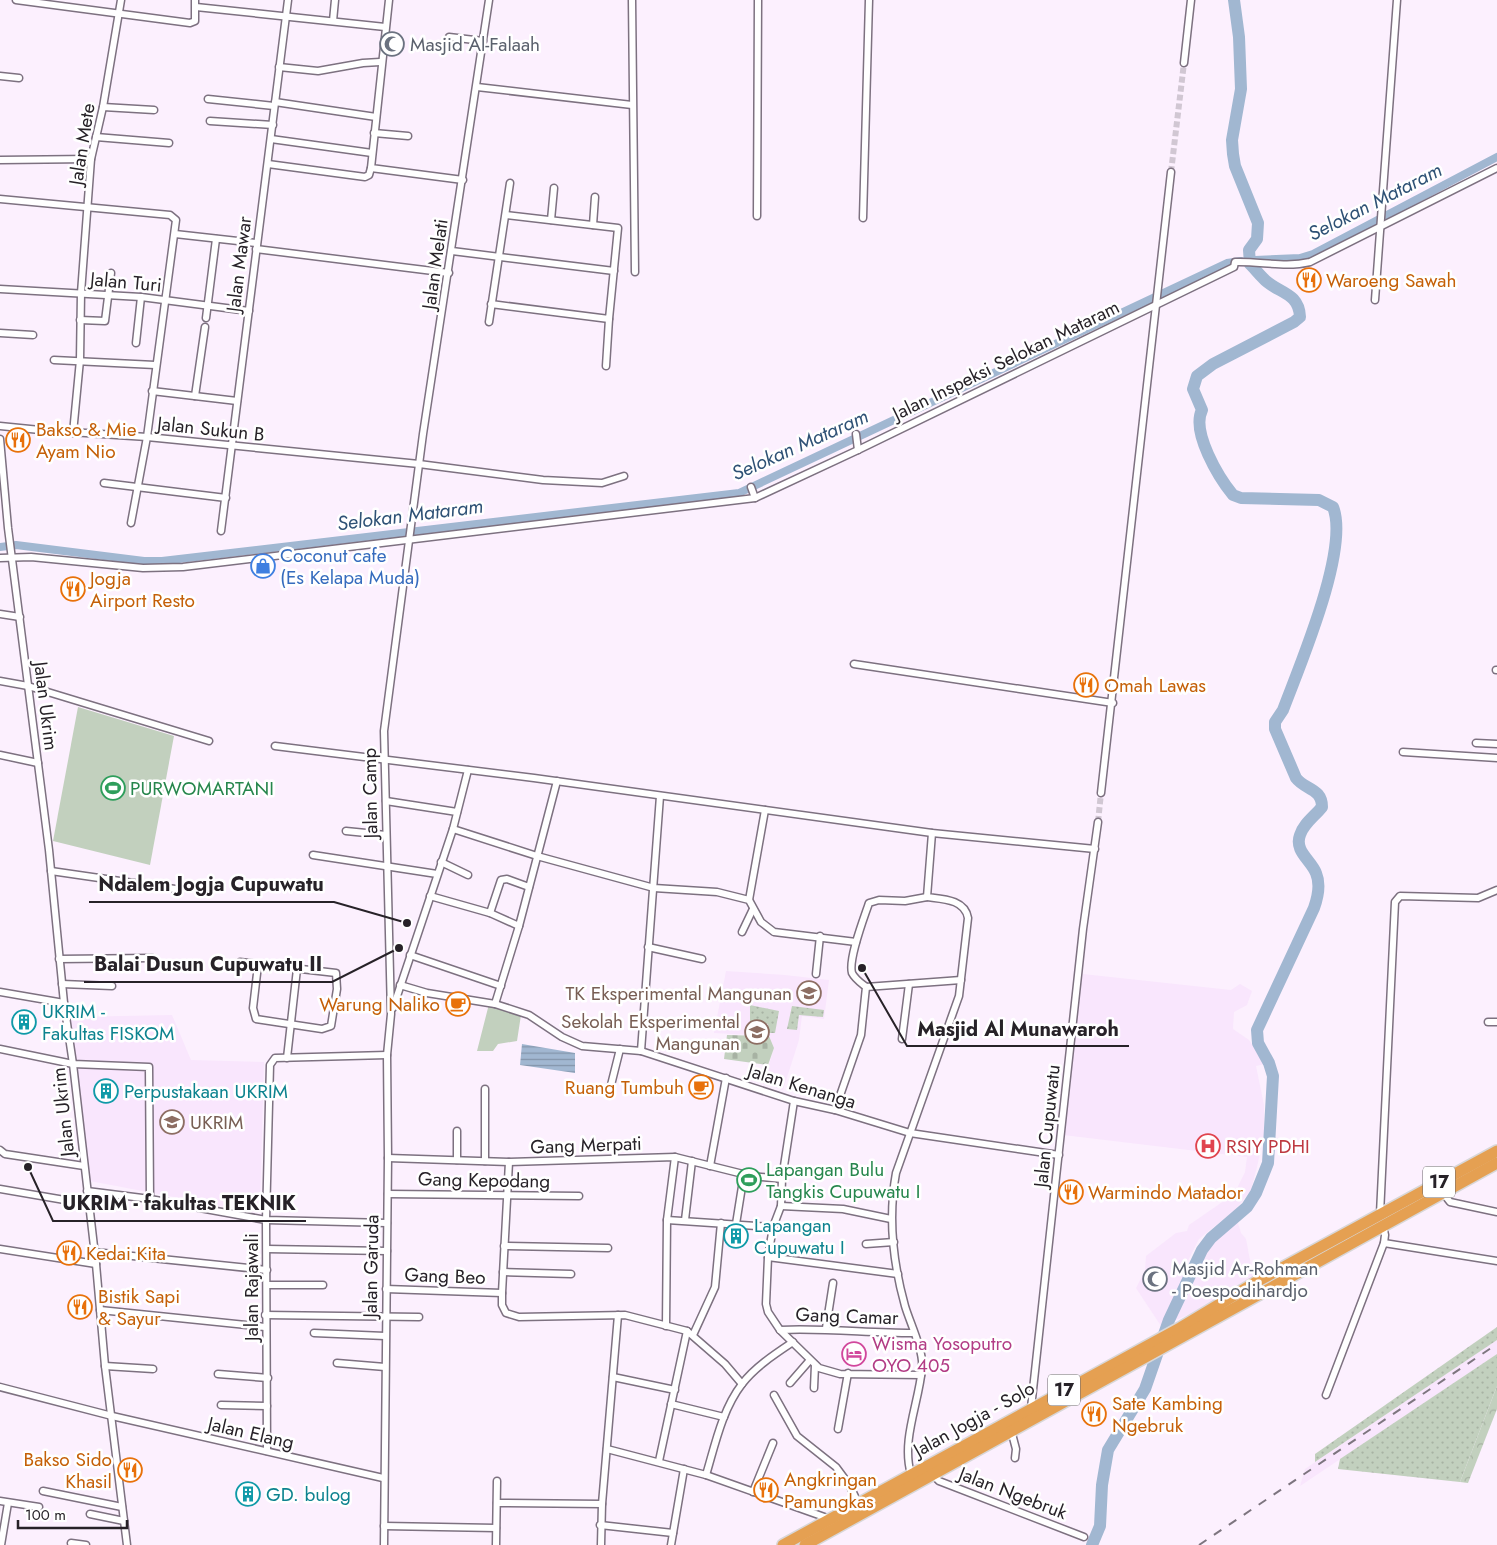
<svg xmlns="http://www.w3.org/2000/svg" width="1497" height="1545" font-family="Jost,sans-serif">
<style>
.built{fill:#f9e6fd}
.grass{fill:url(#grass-dots)}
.forest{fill:url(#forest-crowns)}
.cemetery{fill:url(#cemetery-stones)}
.garden{fill:#c2d0be}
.water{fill:url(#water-rules)}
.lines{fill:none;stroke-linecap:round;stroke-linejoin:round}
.canal{stroke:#a1b7d1;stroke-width:8}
.river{stroke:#a1b7d1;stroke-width:12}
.street-tunnel{stroke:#d1c7d3;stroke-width:6;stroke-dasharray:6 3;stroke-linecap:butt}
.street-casing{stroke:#7d7180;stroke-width:9}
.highway-casing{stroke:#d8d7d8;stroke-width:14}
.street{stroke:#fff;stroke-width:6}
.highway{stroke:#e5a052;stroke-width:11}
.rail{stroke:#7d757f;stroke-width:2;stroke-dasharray:9 9;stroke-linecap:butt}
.labels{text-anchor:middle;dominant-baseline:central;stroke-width:5;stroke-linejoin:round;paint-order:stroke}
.shield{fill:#fff;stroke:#686468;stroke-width:1}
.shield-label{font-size:18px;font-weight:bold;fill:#272228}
.worship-label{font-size:19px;fill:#5b616d;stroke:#fff;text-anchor:start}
.street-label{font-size:19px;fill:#272228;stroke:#fff}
.food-label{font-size:19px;fill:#c56008;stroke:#fff;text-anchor:start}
.shop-label{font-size:19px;fill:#366cbe;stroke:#fff;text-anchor:start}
.leisure-label{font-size:19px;fill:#27864d;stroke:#fff;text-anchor:start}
.education-label{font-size:19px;fill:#785e54;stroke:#fff;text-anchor:end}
.culture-label{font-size:19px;fill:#0d838f;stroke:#fff;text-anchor:start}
.health-label{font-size:19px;fill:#be3a42;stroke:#fff;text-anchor:start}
.hotel-label{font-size:19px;fill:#b23c85;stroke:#fff;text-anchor:start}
.water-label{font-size:20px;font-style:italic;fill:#2e5175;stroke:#fff}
.leader{fill:none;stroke:#272228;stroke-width:2}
.callout-dot{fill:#272228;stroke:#fff;stroke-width:2}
.callout-label{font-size:20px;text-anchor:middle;font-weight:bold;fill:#272228;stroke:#fff;stroke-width:5;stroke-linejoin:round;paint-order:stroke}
</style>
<defs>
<pattern id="grass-dots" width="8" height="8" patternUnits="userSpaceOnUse" patternTransform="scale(1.25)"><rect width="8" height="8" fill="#c2d0be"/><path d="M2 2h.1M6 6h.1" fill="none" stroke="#a7b2a3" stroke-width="1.8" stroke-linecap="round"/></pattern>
<pattern id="forest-crowns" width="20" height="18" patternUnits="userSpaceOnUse" patternTransform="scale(1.25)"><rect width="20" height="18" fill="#c2d0be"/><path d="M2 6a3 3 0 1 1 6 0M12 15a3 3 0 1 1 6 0" fill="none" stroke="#a7b2a3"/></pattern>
<pattern id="cemetery-stones" width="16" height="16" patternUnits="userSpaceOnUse" patternTransform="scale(1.25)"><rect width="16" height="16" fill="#c2d0be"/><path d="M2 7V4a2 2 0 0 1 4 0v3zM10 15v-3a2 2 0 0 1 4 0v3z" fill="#a7b2a3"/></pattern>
<pattern id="water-rules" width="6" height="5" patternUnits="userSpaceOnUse" patternTransform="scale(1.25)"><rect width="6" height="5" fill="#a1b7d1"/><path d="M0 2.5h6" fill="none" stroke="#8394aa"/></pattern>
</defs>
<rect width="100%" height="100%" fill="#fcf0fe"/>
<g class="built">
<path d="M726,971L785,975L829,980L824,1019L802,1016L799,1040L783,1090L763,1084L774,1048L769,1036L714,1033Z"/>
<path d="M1083,974L1231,990L1240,984L1252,991L1247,1005L1234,1012L1233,1029L1249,1040L1265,1064L1256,1066L1264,1105V1134L1257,1167L1251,1190L1236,1209L1199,1239L1187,1263L1195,1268L1206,1247L1228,1226L1237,1220L1241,1233L1246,1239L1254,1281L1215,1304L1161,1326L1136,1288L1145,1270L1146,1256L1176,1233L1187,1231L1189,1225L1234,1194L1245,1172L1247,1157L1063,1135L1075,1011Z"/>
<path d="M172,1015L191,1060L264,1062L260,1209L257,1213L90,1181L70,1017Z"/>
<path d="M1497,1340V1354L1300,1486L1305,1469Z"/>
</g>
<g class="grass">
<path d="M750,1005L779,1011L775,1033H768V1024L750,1023Z"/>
<path d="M792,1006L824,1010L823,1017L799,1015L797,1030L787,1029Z"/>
<path d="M1497,1327V1340L1315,1462V1454Z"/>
<path d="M1497,1354V1386L1460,1482L1338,1469L1340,1459Z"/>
</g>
<path class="forest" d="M1497,1386V1409L1468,1483L1460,1482Z"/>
<path class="cemetery" d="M727,1035L769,1036L774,1048L768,1065L724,1059Z"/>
<g class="garden">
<path d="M78,707L174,736L150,865L53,841Z"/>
<path d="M489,1004L521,1015L517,1041L498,1044L493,1051H477Z"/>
</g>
<path class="water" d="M522,1044L575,1053V1073L520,1065Z"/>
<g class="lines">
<g class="canal">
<path d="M1255,260L1300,258L1313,254L1497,157"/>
<path d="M0,547L16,545L144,561H162L739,493L1227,263L1241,261"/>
</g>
<path class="river" d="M1092,1545L1100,1526L1102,1485L1108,1450L1145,1389L1169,1320L1202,1250L1211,1238L1247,1207L1256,1193L1268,1163L1273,1076L1269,1063L1258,1043L1257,1030L1314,908C1318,897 1321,885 1316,873C1311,860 1294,851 1300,835C1303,824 1315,816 1322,807C1322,788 1305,790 1296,778L1275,729V722L1283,710C1299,667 1350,549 1333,507L1319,500L1241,498L1233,495C1219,478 1191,432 1202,410L1193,389L1197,376L1213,364L1294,322L1300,317C1299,291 1276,293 1263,278C1258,273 1256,270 1250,264L1249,250L1257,239L1258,223L1235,166L1233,154L1232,140L1241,89L1239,37L1234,0"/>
<g class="street-tunnel">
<path d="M1171,172L1184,63"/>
<path d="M1098,822L1101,793"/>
</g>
<g class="street-casing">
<g id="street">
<path d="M16,0L190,23L195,21V0"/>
<path d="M389,0L371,168L463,180"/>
<path d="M632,0L635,272"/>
<path d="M196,7L385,27"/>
<path d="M333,21L335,0"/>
<path d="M449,37L483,41"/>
<path d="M1184,63L1191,0"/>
<path d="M279,67L318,71L363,63L380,62"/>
<path d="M0,76L19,78"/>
<path d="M477,87L632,105"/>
<path d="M208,99L274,106"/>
<path d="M275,102L376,117"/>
<path d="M103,107L154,110"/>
<path d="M210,121L273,125"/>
<path d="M374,133L408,136"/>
<path d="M96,137L169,143"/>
<path d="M271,139L372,153"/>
<path d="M0,160L91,159"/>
<path d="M268,164L365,177L369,175L371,168"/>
<path d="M0,199L170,215L176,220L147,437L131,523"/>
<path d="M757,216L758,0"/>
<path d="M863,218L869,0"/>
<path d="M551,220L554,188"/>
<path d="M593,225L595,197"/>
<path d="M175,234L256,243"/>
<path d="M256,249L449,273"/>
<path d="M452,251L614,271"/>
<path d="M0,289L141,297L249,311"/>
<path d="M1375,300L1397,0"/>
<path d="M491,304L609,319L618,228L506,215"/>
<path d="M206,318L216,239"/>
<path d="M80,320L105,321L111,273"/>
<path d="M489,322L510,183"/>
<path d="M0,333L33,335"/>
<path d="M136,343L141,297"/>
<path d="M54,360L155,365"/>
<path d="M606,366L609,319"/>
<path d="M152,391L237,401"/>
<path d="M195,396L205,327"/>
<path d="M0,426L40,430L147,437L419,464L543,480L602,483L624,476"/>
<path d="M73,433L80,360L81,293L91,159L103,107L121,0"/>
<path d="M856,434L858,450"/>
<path d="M0,439L8,528L49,850L64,1003L73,1064L96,1264L105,1366L127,1545"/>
<path d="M104,483L226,498"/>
<path d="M751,487L755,498"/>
<path d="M221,531L288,0"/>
<path d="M0,558L31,557L143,568L183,567L755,498L858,450L1234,267L1235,262C1260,261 1285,268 1310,262L1497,168"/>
<path d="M0,614L20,617"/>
<path d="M854,664L1113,703"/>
<path d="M1496,670H1497"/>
<path d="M0,681L28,686L209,741"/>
<path d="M1476,743L1497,744"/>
<path d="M275,746L534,778L932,833L1095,849"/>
<path d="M1403,752L1497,758"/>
<path d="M0,755L38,763"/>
<path d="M1101,793L1171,172"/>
<path d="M386,801L457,812"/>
<path d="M453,829L537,856L654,888L717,892L749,900L761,922L774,932L856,942"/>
<path d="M346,831L386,835"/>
<path d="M313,855L437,874"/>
<path d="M441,862L468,875"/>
<path d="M51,871L175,889"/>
<path d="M430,896L490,913L519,926"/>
<path d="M749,900L765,810"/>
<path d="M490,913L501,880L507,879L529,887"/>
<path d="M742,932L753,909"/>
<path d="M648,947L702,959"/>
<path d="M410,955L501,986"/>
<path d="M59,959L152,958"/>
<path d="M240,962L336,973L337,989L331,1026L322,1029L256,1019L253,1008L258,965"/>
<path d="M816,974L820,936"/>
<path d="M62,984L112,986"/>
<path d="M400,985L427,993L495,1004L529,1015L562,1037L582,1046L641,1051L794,1101L835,1110L910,1133L1059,1155"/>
<path d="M866,987L961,980"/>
<path d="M0,992L64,1003"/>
<path d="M495,1004L519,926L557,781"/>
<path d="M393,1008L453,829L468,770"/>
<path d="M1488,1022H1497"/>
<path d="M902,1039L909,984"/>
<path d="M0,1049L73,1064L149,1067L150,1199"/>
<path d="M641,1051L660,796"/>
<path d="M287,1058L297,969"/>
<path d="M610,1089L620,1049"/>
<path d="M794,1101L782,1179L781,1206L773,1227L768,1257L766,1304L768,1312L780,1330L819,1368L840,1374L921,1375"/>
<path d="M835,1110L861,1035L866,987C861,983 855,979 852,973C848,959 864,918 869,903L879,900L905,901L927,897"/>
<path d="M0,1150L5,1154L84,1166"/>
<path d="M388,1158L509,1162L675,1157L751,1176L782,1179"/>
<path d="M457,1160V1131"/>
<path d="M485,1161V1089"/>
<path d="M509,1162L502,1293V1305L506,1313L519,1317L625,1315L687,1331L725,1364L742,1384"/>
<path d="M710,1166L726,1078"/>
<path d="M0,1189L88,1204"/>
<path d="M87,1191L150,1199L266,1220L387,1223"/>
<path d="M1443,1193L1450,1202L1497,1212"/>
<path d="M388,1194L579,1196"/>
<path d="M781,1206L843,1209L891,1219"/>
<path d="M1380,1214L1395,902L1400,896L1478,898L1497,890"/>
<path d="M667,1220L773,1227"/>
<path d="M685,1220L692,1161"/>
<path d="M736,1224L744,1174"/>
<path d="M1384,1243L1497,1261"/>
<path d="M866,1244L894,1242"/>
<path d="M504,1246L608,1248"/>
<path d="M0,1249L96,1264"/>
<path d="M267,1249L387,1251"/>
<path d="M94,1252L267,1270"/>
<path d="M768,1257L898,1274"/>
<path d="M503,1272L571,1274"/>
<path d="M267,1285H323"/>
<path d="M386,1289L502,1293"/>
<path d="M100,1310L265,1327"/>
<path d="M265,1315L419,1317"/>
<path d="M666,1326L667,1220L675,1157"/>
<path d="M826,1328L833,1283"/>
<path d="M780,1330C825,1328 868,1333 912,1333"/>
<path d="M314,1333L385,1336"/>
<path d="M693,1335L715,1287L721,1223"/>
<path d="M337,1363L385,1367"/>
<path d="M105,1366L153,1369"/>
<path d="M218,1374L268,1378"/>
<path d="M613,1377L675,1390"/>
<path d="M790,1383L810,1360"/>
<path d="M0,1387L112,1416L383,1478"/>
<path d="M814,1388L815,1365"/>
<path d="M774,1395L797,1436L836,1467L850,1486L858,1503"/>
<path d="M1326,1395L1384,1243L1385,1235L1383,1226"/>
<path d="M671,1404L724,1417"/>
<path d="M221,1405L267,1406"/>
<path d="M1031,1408L1083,929L1098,822"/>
<path d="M838,1429L848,1373"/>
<path d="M1011,1430L1016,1449L1015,1458"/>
<path d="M607,1449L706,1475L830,1519"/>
<path d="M267,1451L266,1220L270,1065L275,1058L387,1055"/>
<path d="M659,1461L687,1331"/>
<path d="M911,1474C901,1440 919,1403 922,1368C924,1351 910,1323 905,1306C893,1263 888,1217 896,1173L959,996L968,918C965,899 942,899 927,897L932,833"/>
<path d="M932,1474L939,1481L1084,1537"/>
<path d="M706,1475C715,1445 722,1410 742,1384C755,1367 775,1354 793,1342"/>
<path d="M43,1491L122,1507"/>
<path d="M753,1492L773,1443"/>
<path d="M0,1501L39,1507"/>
<path d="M497,1503L602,1504"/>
<path d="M90,1514L124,1521"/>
<path d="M600,1525L673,1533"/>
<path d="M384,1526L496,1528"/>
<path d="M71,1543L86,1545"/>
<path d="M1,1545L8,1503"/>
<path d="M384,1545L388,1158L387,1055L391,1014L384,731L423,434L489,0"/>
<path d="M496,1545L497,1481"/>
<path d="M601,1545L602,1504L618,1315"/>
<path d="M671,1545L684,1469"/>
</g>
</g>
<g class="highway-casing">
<g id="highway">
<path d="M783,1545L1180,1328L1258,1281L1497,1151"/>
<path d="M805,1545L1497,1163"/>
</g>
</g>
<use href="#street" class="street"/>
<use href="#highway" class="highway"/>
<path class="rail" d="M1199,1545L1497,1344"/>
</g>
<defs>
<g id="mosque-ring" transform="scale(1.25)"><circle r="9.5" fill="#fff" stroke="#6b7280" stroke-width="1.5"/><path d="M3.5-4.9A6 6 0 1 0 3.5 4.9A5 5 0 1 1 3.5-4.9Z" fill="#6b7280"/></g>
<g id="restaurant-ring" transform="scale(1.25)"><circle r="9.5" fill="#fff" stroke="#e8710a" stroke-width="1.5"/><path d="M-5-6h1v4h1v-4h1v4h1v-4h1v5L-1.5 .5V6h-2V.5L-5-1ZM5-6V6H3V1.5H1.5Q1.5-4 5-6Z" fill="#e8710a"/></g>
<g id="shop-ring" transform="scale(1.25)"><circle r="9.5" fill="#fff" stroke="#3f7fe0" stroke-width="1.5"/><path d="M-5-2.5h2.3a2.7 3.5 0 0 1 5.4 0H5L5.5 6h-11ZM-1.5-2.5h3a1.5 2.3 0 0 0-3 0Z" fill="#3f7fe0"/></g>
<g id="stadium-ring" transform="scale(1.25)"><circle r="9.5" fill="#fff" stroke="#2e9e5b" stroke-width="1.5"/><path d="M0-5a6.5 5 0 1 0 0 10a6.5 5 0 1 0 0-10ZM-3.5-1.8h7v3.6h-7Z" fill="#2e9e5b"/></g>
<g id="school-ring" transform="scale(1.25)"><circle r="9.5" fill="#fff" stroke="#8d6e63" stroke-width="1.5"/><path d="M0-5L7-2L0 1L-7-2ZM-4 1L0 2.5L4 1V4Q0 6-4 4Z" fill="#8d6e63"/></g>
<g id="cafe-ring" transform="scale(1.25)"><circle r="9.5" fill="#fff" stroke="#e8710a" stroke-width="1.5"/><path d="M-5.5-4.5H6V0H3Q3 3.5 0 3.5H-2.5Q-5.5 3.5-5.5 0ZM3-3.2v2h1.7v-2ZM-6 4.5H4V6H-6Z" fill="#e8710a"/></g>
<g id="building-ring" transform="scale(1.25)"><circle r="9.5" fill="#fff" stroke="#0f9aa8" stroke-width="1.5"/><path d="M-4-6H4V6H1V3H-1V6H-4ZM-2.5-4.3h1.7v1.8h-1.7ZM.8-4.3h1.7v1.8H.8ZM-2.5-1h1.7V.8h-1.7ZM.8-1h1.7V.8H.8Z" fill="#0f9aa8"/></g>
<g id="university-ring" transform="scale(1.25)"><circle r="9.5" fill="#fff" stroke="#8d6e63" stroke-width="1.5"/><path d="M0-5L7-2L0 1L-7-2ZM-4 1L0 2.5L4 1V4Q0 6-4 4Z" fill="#8d6e63"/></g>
<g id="hospital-ring" transform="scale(1.25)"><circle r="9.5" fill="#fff" stroke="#e0444e" stroke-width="1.5"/><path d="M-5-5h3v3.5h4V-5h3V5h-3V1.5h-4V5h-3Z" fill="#e0444e"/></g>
<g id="hotel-ring" transform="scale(1.25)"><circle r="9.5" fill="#fff" stroke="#d1479c" stroke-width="1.5"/><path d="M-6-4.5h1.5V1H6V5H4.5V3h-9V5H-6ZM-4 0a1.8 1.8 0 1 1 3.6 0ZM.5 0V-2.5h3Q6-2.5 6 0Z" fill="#d1479c"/></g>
</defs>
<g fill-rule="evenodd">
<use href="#mosque-ring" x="392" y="44"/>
<use href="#restaurant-ring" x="1309" y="280"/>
<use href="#restaurant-ring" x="18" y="440"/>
<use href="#shop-ring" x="263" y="566"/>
<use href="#restaurant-ring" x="73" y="589"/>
<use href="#restaurant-ring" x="1086" y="685"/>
<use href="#stadium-ring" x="113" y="788"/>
<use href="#school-ring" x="809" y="993"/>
<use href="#cafe-ring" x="458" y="1004"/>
<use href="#building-ring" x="24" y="1022"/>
<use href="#school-ring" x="757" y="1032"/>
<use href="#cafe-ring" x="701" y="1087"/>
<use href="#building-ring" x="106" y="1091"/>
<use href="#university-ring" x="172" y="1122"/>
<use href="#hospital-ring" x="1208" y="1146"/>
<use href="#stadium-ring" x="749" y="1180"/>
<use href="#restaurant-ring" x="1071" y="1192"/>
<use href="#building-ring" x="736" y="1236"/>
<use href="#restaurant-ring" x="69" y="1253"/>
<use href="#mosque-ring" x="1155" y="1279"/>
<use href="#restaurant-ring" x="80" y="1307"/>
<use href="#hotel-ring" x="854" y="1354"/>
<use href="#restaurant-ring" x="1094" y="1414"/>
<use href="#restaurant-ring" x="130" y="1470"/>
<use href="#restaurant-ring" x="766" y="1490"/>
<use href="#building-ring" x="248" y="1494"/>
</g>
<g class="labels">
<g class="shield">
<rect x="1423" y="1166.5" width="32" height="31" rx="4"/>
<rect x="1048" y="1374.5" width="32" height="31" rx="4"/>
</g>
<g class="shield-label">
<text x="1439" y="1182">17</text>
<text x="1064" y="1390">17</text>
</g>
<g class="worship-label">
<text x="410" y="44">Masjid Al-Falaah</text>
<text x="1172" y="1268">Masjid Ar-Rohman<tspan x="1172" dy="22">- Poespodihardjo</tspan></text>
</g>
<g class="street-label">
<text transform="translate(82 144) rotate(-81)">Jalan Mete</text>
<text transform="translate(239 264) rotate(-83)">Jalan Mawar</text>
<text transform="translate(435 264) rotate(-82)">Jalan Melati</text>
<text transform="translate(126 282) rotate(5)">Jalan Turi</text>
<text transform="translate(1006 360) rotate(-26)">Jalan Inspeksi Selokan Mataram</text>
<text transform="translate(211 429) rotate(6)">Jalan Sukun B</text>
<text transform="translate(46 706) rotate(83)">Jalan Ukrim</text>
<text transform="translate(370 793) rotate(-91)">Jalan Camp</text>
<text transform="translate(802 1086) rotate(17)">Jalan Kenanga</text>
<text transform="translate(63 1112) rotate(-96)">Jalan Ukrim</text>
<text transform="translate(1047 1126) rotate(-84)">Jalan Cupuwatu</text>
<text transform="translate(586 1145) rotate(-2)">Gang Merpati</text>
<text transform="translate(484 1180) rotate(1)">Gang Kepodang</text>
<text transform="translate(371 1266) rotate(-89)">Jalan Garuda</text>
<text transform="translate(445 1276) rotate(2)">Gang Beo</text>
<text transform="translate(251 1287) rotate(-90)">Jalan Rajawali</text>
<text transform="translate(847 1316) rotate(2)">Gang Camar</text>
<text transform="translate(974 1419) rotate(-29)">Jalan Jogja - Solo</text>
<text transform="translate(251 1433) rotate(13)">Jalan Elang</text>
<text transform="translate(1013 1493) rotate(21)">Jalan Ngebruk</text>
</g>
<g class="food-label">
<text x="1326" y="280">Waroeng Sawah</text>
<text x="36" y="429">Bakso &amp; Mie<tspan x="36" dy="22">Ayam Nio</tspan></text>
<text x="90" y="578">Jogja<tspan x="90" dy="22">Airport Resto</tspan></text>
<text x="1104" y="685">Omah Lawas</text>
<text x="440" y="1004" text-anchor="end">Warung Naliko</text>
<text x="684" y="1087" text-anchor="end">Ruang Tumbuh</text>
<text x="1088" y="1192">Warmindo Matador</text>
<text x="86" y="1253">Kedai Kita</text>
<text x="98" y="1296">Bistik Sapi<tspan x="98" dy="22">&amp; Sayur</tspan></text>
<text x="1112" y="1403">Sate Kambing<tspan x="1112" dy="22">Ngebruk</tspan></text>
<text x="112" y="1459" text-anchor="end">Bakso Sido<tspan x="112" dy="22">Khasil</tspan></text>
<text x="784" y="1479">Angkringan<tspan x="784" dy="22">Pamungkas</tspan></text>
</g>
<g class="shop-label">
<text x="280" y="555">Coconut cafe<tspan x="280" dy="22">(Es Kelapa Muda)</tspan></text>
</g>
<g class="leisure-label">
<text x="130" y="788">PURWOMARTANI</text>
<text x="766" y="1169">Lapangan Bulu<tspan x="766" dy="22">Tangkis Cupuwatu I</tspan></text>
</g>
<g class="education-label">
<text x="792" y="993">TK Eksperimental Mangunan</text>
<text x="740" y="1021">Sekolah Eksperimental<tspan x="740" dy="22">Mangunan</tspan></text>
<text x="190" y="1122" text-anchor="start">UKRIM</text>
</g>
<g class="culture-label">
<text x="42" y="1011">UKRIM -<tspan x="42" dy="22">Fakultas FISKOM</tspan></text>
<text x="124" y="1091">Perpustakaan UKRIM</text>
<text x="754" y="1225">Lapangan<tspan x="754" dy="22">Cupuwatu I</tspan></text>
<text x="266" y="1494">GD. bulog</text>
</g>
<g class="health-label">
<text x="1226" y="1146">RSIY PDHI</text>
</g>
<g class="hotel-label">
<text x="872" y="1343">Wisma Yosoputro<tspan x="872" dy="22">OYO 405</tspan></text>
</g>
<g class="water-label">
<text transform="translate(1375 202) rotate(-27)">Selokan Mataram</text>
<text transform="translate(800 445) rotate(-24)">Selokan Mataram</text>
<text transform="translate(410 515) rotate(-7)">Selokan Mataram</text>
</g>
</g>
<path class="leader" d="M407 923L334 902H89M399 948L332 982H84M862 968L907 1046H1129M28 1167L53 1221H306"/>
<g class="callout-dot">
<circle cx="407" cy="923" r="5"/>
<circle cx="399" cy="948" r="5"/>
<circle cx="862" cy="968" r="5"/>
<circle cx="28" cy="1167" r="5"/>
</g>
<g class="callout-label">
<text x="211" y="891">Ndalem Jogja Cupuwatu</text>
<text x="208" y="971">Balai Dusun Cupuwatu II</text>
<text x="1018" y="1036">Masjid Al Munawaroh</text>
<text x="179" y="1210">UKRIM - fakultas TEKNIK</text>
</g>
<path d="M18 1520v8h109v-8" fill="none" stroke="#272228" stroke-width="2.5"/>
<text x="25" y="1520" font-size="15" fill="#272228" stroke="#ffffff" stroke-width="4" paint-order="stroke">100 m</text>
</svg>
